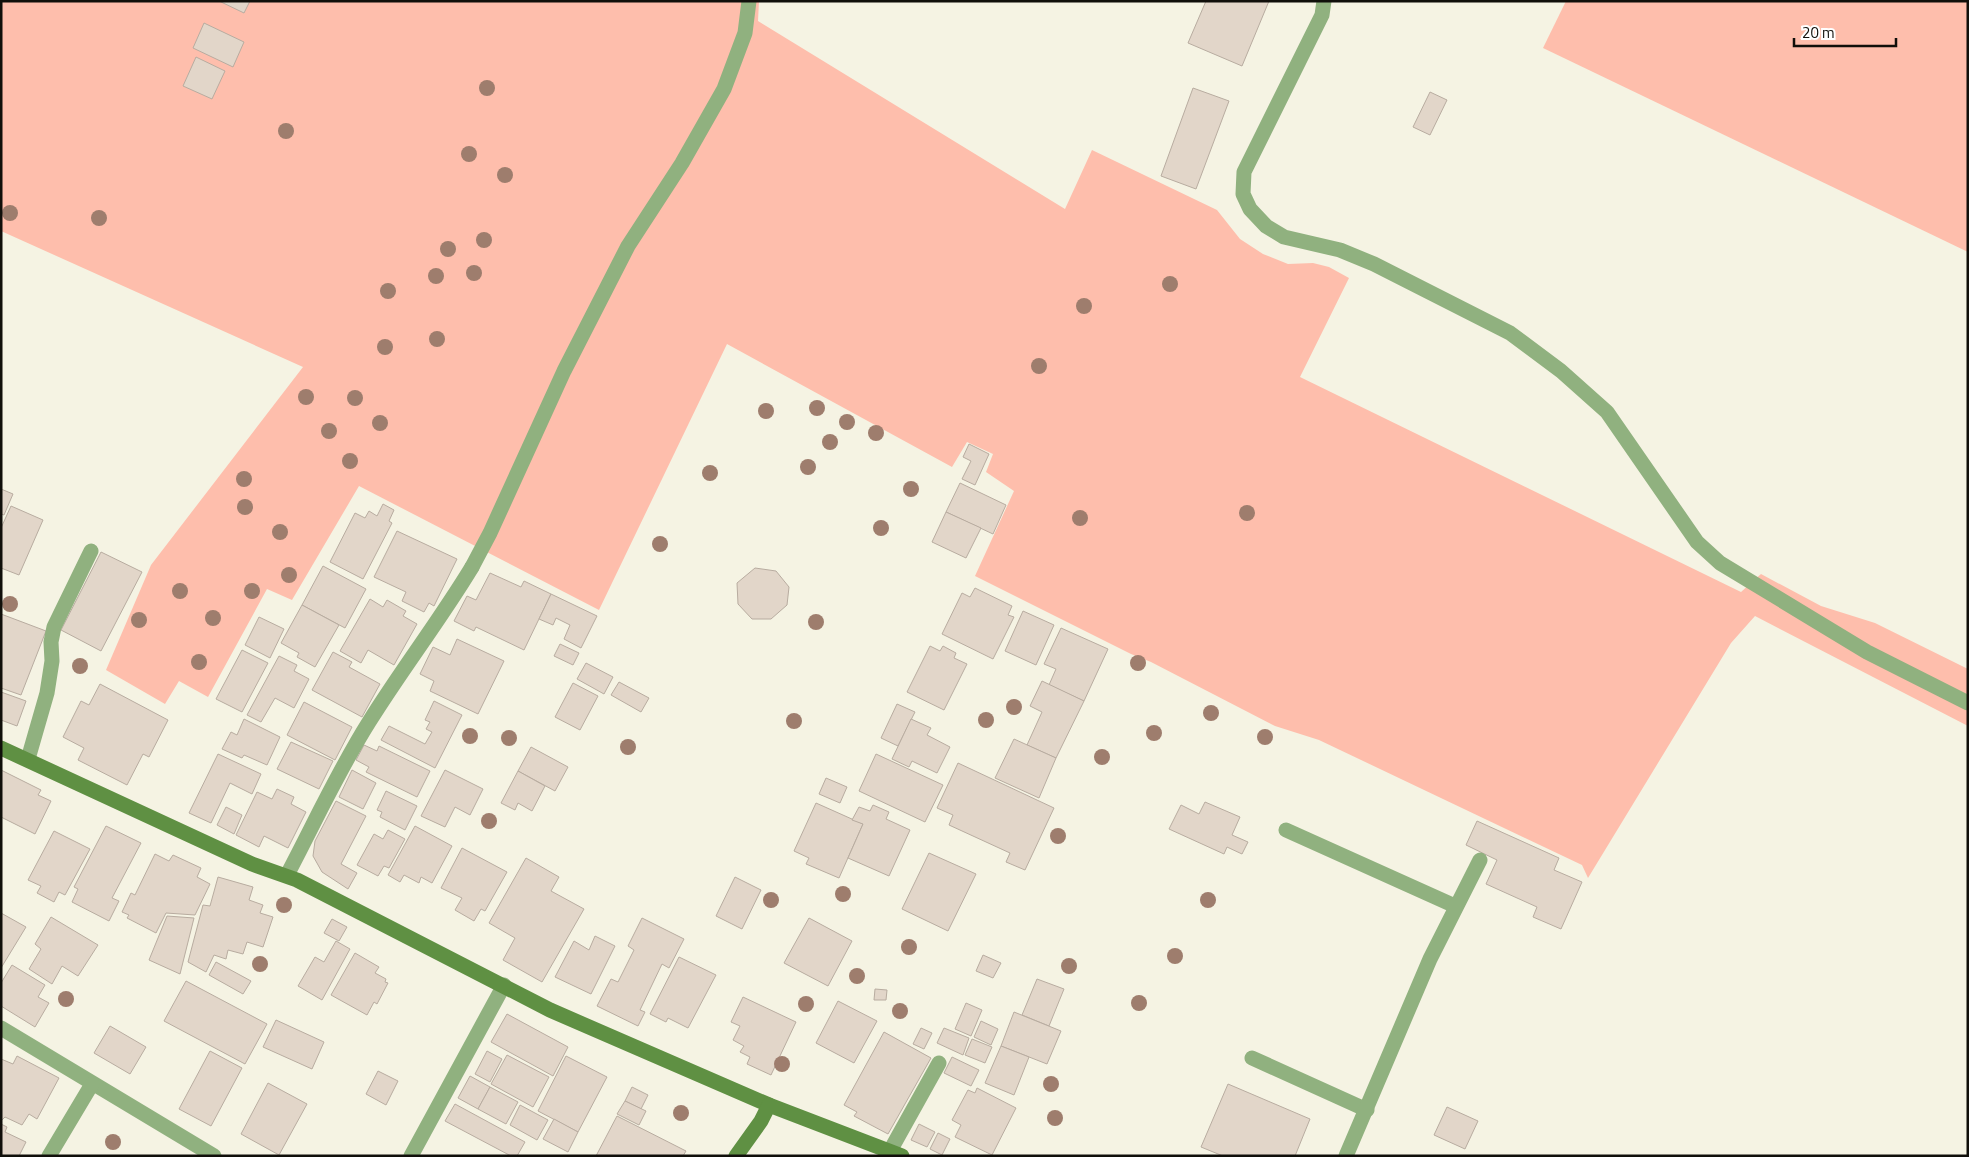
<svg xmlns="http://www.w3.org/2000/svg" width="1969" height="1157" font-family="'Titillium Web',sans-serif">
<style>
.green{fill:#febeac}
.building{fill:#e2d6c9;stroke:#b8aca0}
.lines{fill:none;stroke-linecap:round;stroke-linejoin:round}
.lane{stroke:#90b17f;stroke-width:15}
.street{stroke:#90b17f;stroke-width:15}
.secondary{stroke:#5f9043;stroke-width:15}
.tree{fill:#9e7d6d}
</style>
<rect width="100%" height="100%" fill="#f5f3e3"/>
<g class="green">
<path d="M1,1H759L758,21L1065,209L1092,150L1217,210L1240,239L1263,254L1288,264L1313,263L1329,267L1349,278L1300,377L1741,592L1761,574L1821,606L1875,623L1968,669V726L1755,616L1731,643L1588,878L1582,865L1319,740L1275,726L1151,662L1131,654L975,576L1014,491L986,472L993,454L967,442L952,467L727,344L599,610L359,486L292,600L267,589L208,697L179,681L165,704L106,670L151,565L303,367L1,231Z"/>
<path d="M1566,1H1968V252L1543,48Z"/>
</g>
<g class="building">
<path d="M219,1H250L244,13Z"/>
<path d="M1206,1H1269L1242,66L1188,43Z"/>
<path d="M204,23L244,42L233,67L193,48Z"/>
<path d="M196,57L225,71L212,99L183,86Z"/>
<path d="M1193,88L1229,101L1196,189L1161,176Z"/>
<path d="M1430,92L1447,100L1430,135L1413,127Z"/>
<path d="M969,444L989,454L975,485L962,479L971,461L963,457Z"/>
<path d="M960,483L1006,505L993,534L946,512Z"/>
<path d="M1,489L13,494L4,515L1,514Z"/>
<path d="M383,504L394,510L389,521L392,523L363,579L330,562L355,513L365,518L369,511L377,516Z"/>
<path d="M11,506L43,520L19,575L1,568V528Z"/>
<path d="M946,512L981,528L966,558L932,542Z"/>
<path d="M397,531L457,559L434,606L429,603L424,612L402,601L406,592L374,577Z"/>
<path d="M101,552L142,572L101,651L61,630Z"/>
<path d="M323,566L366,589L345,628L302,605Z"/>
<path d="M755,568L776,571L789,587L787,605L771,619H752L738,604L737,583Z"/>
<path d="M490,573L521,587L524,581L551,594L524,650L476,627L474,631L454,621L467,596L476,600Z"/>
<path d="M975,588L1012,606L1008,615L1014,617L993,659L942,634L962,593L970,597Z"/>
<path d="M551,594L597,616L581,648L564,639L570,625L556,618L553,625L539,619Z"/>
<path d="M370,599L383,607L387,600L406,611L403,616L417,624L394,665L368,650L361,663L340,651Z"/>
<path d="M302,605L339,625L315,667L297,657L299,653L281,643Z"/>
<path d="M1023,611L1054,625L1036,665L1005,651Z"/>
<path d="M1,614L46,631L21,695L1,688Z"/>
<path d="M259,617L284,629L270,658L245,645Z"/>
<path d="M1061,628L1108,649L1084,701L1049,685L1056,669L1044,664Z"/>
<path d="M457,639L504,661L478,714L430,691L434,681L420,674L433,647L450,655Z"/>
<path d="M560,644L579,653L573,665L554,656Z"/>
<path d="M930,646L940,651L943,646L956,653L954,658L967,664L944,710L907,692Z"/>
<path d="M242,650L268,663L242,712L216,699Z"/>
<path d="M333,652L352,662L349,667L380,684L362,717L312,690Z"/>
<path d="M279,656L297,665L294,671L309,679L294,708L275,698L261,722L247,715Z"/>
<path d="M586,663L613,677L604,694L577,679Z"/>
<path d="M1042,681L1084,701L1056,758L1027,745L1042,712L1030,706Z"/>
<path d="M619,682L649,698L641,712L611,695Z"/>
<path d="M573,683L598,696L580,730L555,717Z"/>
<path d="M100,684L168,720L149,757L143,754L127,785L78,760L84,748L63,737L81,701L89,705Z"/>
<path d="M1,692L26,701L17,726L1,720Z"/>
<path d="M434,701L462,715L435,768L381,740L389,726L425,744L432,732L426,729L430,722L425,720Z"/>
<path d="M304,702L352,727L335,760L287,735Z"/>
<path d="M897,704L915,712L898,746L881,738Z"/>
<path d="M244,719L280,737L267,765L244,755L242,758L222,749L231,732L237,735Z"/>
<path d="M911,719L931,728L927,735L950,747L937,773L912,761L909,767L892,759Z"/>
<path d="M1014,739L1056,758L1039,798L995,778Z"/>
<path d="M291,742L333,761L319,789L277,769Z"/>
<path d="M364,745L377,751L379,746L430,771L417,797L366,772L369,767L356,760Z"/>
<path d="M531,747L568,767L555,791L518,771Z"/>
<path d="M218,754L261,774L252,794L230,783L211,823L189,813Z"/>
<path d="M876,754L943,785L925,822L859,791Z"/>
<path d="M958,763L1054,808L1025,870L1006,862L1010,853L949,825L953,815L937,808Z"/>
<path d="M1,770L41,790L38,795L51,801L35,834L1,817Z"/>
<path d="M352,770L376,783L363,809L339,797Z"/>
<path d="M445,770L483,789L470,815L455,807L445,827L421,816Z"/>
<path d="M518,771L545,786L532,811L518,803L515,810L501,803Z"/>
<path d="M826,778L847,787L840,803L819,794Z"/>
<path d="M277,789L294,797L291,804L306,812L288,848L264,836L259,847L236,835L257,792L272,799Z"/>
<path d="M386,791L417,806L405,830L380,817L382,812L377,810Z"/>
<path d="M336,801L366,816L341,864L357,873L348,889L322,872L313,856L315,841Z"/>
<path d="M1205,802L1240,817L1232,835L1248,842L1242,854L1227,847L1224,854L1169,829L1181,805L1199,814Z"/>
<path d="M816,803L863,824L839,878L806,864L809,858L794,851Z"/>
<path d="M873,805L889,812L886,819L910,830L889,876L848,858L863,824L852,820L859,807L870,811Z"/>
<path d="M226,807L242,815L234,834L217,825Z"/>
<path d="M1477,821L1559,858L1554,870L1582,882L1561,929L1533,917L1537,907L1486,884L1497,860L1466,845Z"/>
<path d="M106,826L141,843L112,898L119,901L109,921L72,902L78,889L74,887Z"/>
<path d="M415,826L452,846L432,883L421,877L419,883L404,875L400,882L388,875Z"/>
<path d="M388,830L405,839L389,868L384,866L378,876L357,865L374,834L383,839Z"/>
<path d="M54,831L90,849L65,895L59,892L54,902L37,893L41,886L28,880Z"/>
<path d="M462,848L507,872L485,911L481,909L474,921L455,910L462,898L441,888Z"/>
<path d="M929,853L976,874L948,931L902,909Z"/>
<path d="M155,854L169,861L173,855L201,868L197,877L210,884L195,915L166,913L156,933L127,918L129,915L122,912L131,893L135,895Z"/>
<path d="M526,858L559,877L551,891L584,909L542,982L503,960L515,938L489,923Z"/>
<path d="M218,877L253,887L249,900L263,905L260,913L273,917L263,947L247,942L243,954L228,950L226,959L214,955L206,972L188,962L203,905L210,906Z"/>
<path d="M735,877L761,890L742,929L716,916Z"/>
<path d="M1,913L26,927L1,968Z"/>
<path d="M167,916L194,918L180,974L149,960Z"/>
<path d="M51,917L98,945L78,976L62,966L52,984L29,969L41,949L35,944Z"/>
<path d="M642,918L684,939L669,968L662,964L640,1010L645,1012L638,1026L597,1006L611,979L618,982L634,950L628,946Z"/>
<path d="M809,918L852,941L828,986L784,963Z"/>
<path d="M332,919L347,927L339,941L324,933Z"/>
<path d="M595,936L615,946L591,994L555,977L574,941L589,950Z"/>
<path d="M336,941L350,949L322,1000L298,986L315,957L324,962Z"/>
<path d="M355,953L379,967L375,973L386,979L385,982L388,983L377,1004L374,1002L367,1015L331,995Z"/>
<path d="M983,955L1001,963L993,978L976,971Z"/>
<path d="M679,957L716,975L688,1028L668,1018L666,1022L650,1014Z"/>
<path d="M216,962L251,981L243,994L209,975Z"/>
<path d="M12,965L45,985L38,997L49,1003L35,1027L1,1006V983Z"/>
<path d="M1037,979L1064,989L1049,1026L1022,1015Z"/>
<path d="M186,981L267,1024L245,1064L164,1021Z"/>
<path d="M875,989L887,990L886,1000H874Z"/>
<path d="M743,997L796,1022L771,1075L747,1064L750,1057L740,1052L744,1046L733,1040L740,1026L731,1022Z"/>
<path d="M838,1001L877,1021L854,1063L816,1043Z"/>
<path d="M966,1003L982,1010L971,1036L955,1029Z"/>
<path d="M1014,1012L1061,1031L1047,1064L1001,1046Z"/>
<path d="M507,1014L568,1047L553,1076L491,1042Z"/>
<path d="M276,1020L324,1042L312,1069L263,1047Z"/>
<path d="M981,1021L998,1029L991,1045L974,1037Z"/>
<path d="M110,1026L146,1047L130,1074L94,1053Z"/>
<path d="M921,1028L932,1033L924,1049L913,1044Z"/>
<path d="M944,1028L969,1038L963,1055L937,1043Z"/>
<path d="M884,1032L931,1058L888,1134L854,1116L857,1112L844,1105Z"/>
<path d="M972,1039L992,1047L985,1063L965,1055Z"/>
<path d="M1001,1046L1029,1057L1014,1095L985,1083Z"/>
<path d="M210,1051L242,1068L211,1126L179,1109Z"/>
<path d="M487,1051L502,1059L490,1082L475,1074Z"/>
<path d="M507,1055L549,1077L533,1107L491,1084Z"/>
<path d="M17,1056L59,1078L37,1119L29,1114L22,1125L5,1117L1,1121V1059L13,1064Z"/>
<path d="M566,1056L607,1077L578,1132L538,1111Z"/>
<path d="M952,1057L979,1070L971,1086L944,1073Z"/>
<path d="M378,1071L398,1081L386,1105L366,1094Z"/>
<path d="M470,1076L490,1087L478,1109L458,1098Z"/>
<path d="M268,1083L307,1104L279,1155L241,1134Z"/>
<path d="M1228,1084L1310,1119L1295,1156H1223L1201,1147Z"/>
<path d="M490,1087L518,1102L506,1124L478,1109Z"/>
<path d="M632,1087L648,1095L641,1109L625,1101Z"/>
<path d="M977,1088L1016,1108L992,1155L955,1137L961,1125L952,1120L968,1090L975,1093Z"/>
<path d="M625,1101L646,1111L639,1125L617,1114Z"/>
<path d="M455,1104L525,1142L517,1156H511L445,1121Z"/>
<path d="M520,1105L548,1120L537,1140L510,1125Z"/>
<path d="M1447,1107L1478,1121L1465,1149L1434,1135Z"/>
<path d="M617,1116L686,1151L683,1156H596Z"/>
<path d="M554,1119L578,1132L568,1152L543,1139Z"/>
<path d="M1,1124L7,1127L5,1132L26,1142L19,1156H1Z"/>
<path d="M919,1124L935,1132L927,1147L911,1140Z"/>
<path d="M938,1133L950,1139L942,1155L930,1149Z"/>
</g>
<g class="lines">
<g class="lane">
<path d="M1324,1L1322,15L1244,172L1243,194L1250,209L1266,226L1284,237L1340,250L1374,264L1510,333L1561,371L1607,412L1697,542L1720,563L1867,652L1968,703"/>
<path d="M472,567L490,533L564,371L628,246L682,163L724,89L745,33L749,1"/>
<path d="M28,759L47,693L52,661L51,642L54,627L91,551"/>
<path d="M1286,830L1455,906"/>
<path d="M1252,1058L1367,1110"/>
<path d="M890,1151L939,1063"/>
<path d="M1346,1156L1430,959L1480,860"/>
</g>
<g class="street">
<path d="M287,875C314,824 338,771 369,722C402,669 440,620 472,567"/>
<path d="M1,1028L214,1156"/>
<path d="M49,1156L92,1084"/>
<path d="M411,1156L504,985"/>
</g>
<g class="secondary">
<path d="M1,748L252,864L297,880L550,1010L769,1105"/>
<path d="M736,1156L761,1121L769,1105L902,1156"/>
</g>
</g>
<g class="tree">
<circle cx="487" cy="88" r="8"/>
<circle cx="286" cy="131" r="8"/>
<circle cx="469" cy="154" r="8"/>
<circle cx="505" cy="175" r="8"/>
<circle cx="10" cy="213" r="8"/>
<circle cx="99" cy="218" r="8"/>
<circle cx="484" cy="240" r="8"/>
<circle cx="448" cy="249" r="8"/>
<circle cx="474" cy="273" r="8"/>
<circle cx="436" cy="276" r="8"/>
<circle cx="1170" cy="284" r="8"/>
<circle cx="388" cy="291" r="8"/>
<circle cx="1084" cy="306" r="8"/>
<circle cx="437" cy="339" r="8"/>
<circle cx="385" cy="347" r="8"/>
<circle cx="1039" cy="366" r="8"/>
<circle cx="306" cy="397" r="8"/>
<circle cx="355" cy="398" r="8"/>
<circle cx="817" cy="408" r="8"/>
<circle cx="766" cy="411" r="8"/>
<circle cx="847" cy="422" r="8"/>
<circle cx="380" cy="423" r="8"/>
<circle cx="329" cy="431" r="8"/>
<circle cx="876" cy="433" r="8"/>
<circle cx="830" cy="442" r="8"/>
<circle cx="350" cy="461" r="8"/>
<circle cx="808" cy="467" r="8"/>
<circle cx="710" cy="473" r="8"/>
<circle cx="244" cy="479" r="8"/>
<circle cx="911" cy="489" r="8"/>
<circle cx="245" cy="507" r="8"/>
<circle cx="1247" cy="513" r="8"/>
<circle cx="1080" cy="518" r="8"/>
<circle cx="881" cy="528" r="8"/>
<circle cx="280" cy="532" r="8"/>
<circle cx="660" cy="544" r="8"/>
<circle cx="289" cy="575" r="8"/>
<circle cx="180" cy="591" r="8"/>
<circle cx="252" cy="591" r="8"/>
<circle cx="10" cy="604" r="8"/>
<circle cx="213" cy="618" r="8"/>
<circle cx="139" cy="620" r="8"/>
<circle cx="816" cy="622" r="8"/>
<circle cx="199" cy="662" r="8"/>
<circle cx="1138" cy="663" r="8"/>
<circle cx="80" cy="666" r="8"/>
<circle cx="1014" cy="707" r="8"/>
<circle cx="1211" cy="713" r="8"/>
<circle cx="986" cy="720" r="8"/>
<circle cx="794" cy="721" r="8"/>
<circle cx="1154" cy="733" r="8"/>
<circle cx="470" cy="736" r="8"/>
<circle cx="1265" cy="737" r="8"/>
<circle cx="509" cy="738" r="8"/>
<circle cx="628" cy="747" r="8"/>
<circle cx="1102" cy="757" r="8"/>
<circle cx="489" cy="821" r="8"/>
<circle cx="1058" cy="836" r="8"/>
<circle cx="843" cy="894" r="8"/>
<circle cx="771" cy="900" r="8"/>
<circle cx="1208" cy="900" r="8"/>
<circle cx="284" cy="905" r="8"/>
<circle cx="909" cy="947" r="8"/>
<circle cx="1175" cy="956" r="8"/>
<circle cx="260" cy="964" r="8"/>
<circle cx="1069" cy="966" r="8"/>
<circle cx="857" cy="976" r="8"/>
<circle cx="66" cy="999" r="8"/>
<circle cx="1139" cy="1003" r="8"/>
<circle cx="806" cy="1004" r="8"/>
<circle cx="900" cy="1011" r="8"/>
<circle cx="782" cy="1064" r="8"/>
<circle cx="1051" cy="1084" r="8"/>
<circle cx="681" cy="1113" r="8"/>
<circle cx="1055" cy="1118" r="8"/>
<circle cx="113" cy="1142" r="8"/>
</g>
<rect width="1969" height="1157" fill="none" stroke="#100f0a" stroke-width="5"/>
<path d="M1794 38v8h102v-8" fill="none" stroke="#100f0a" stroke-width="2.5"/>
<text x="1802" y="38" font-size="15" fill="#100f0a" stroke="#ffffff" stroke-width="4" paint-order="stroke">20 m</text>
</svg>
